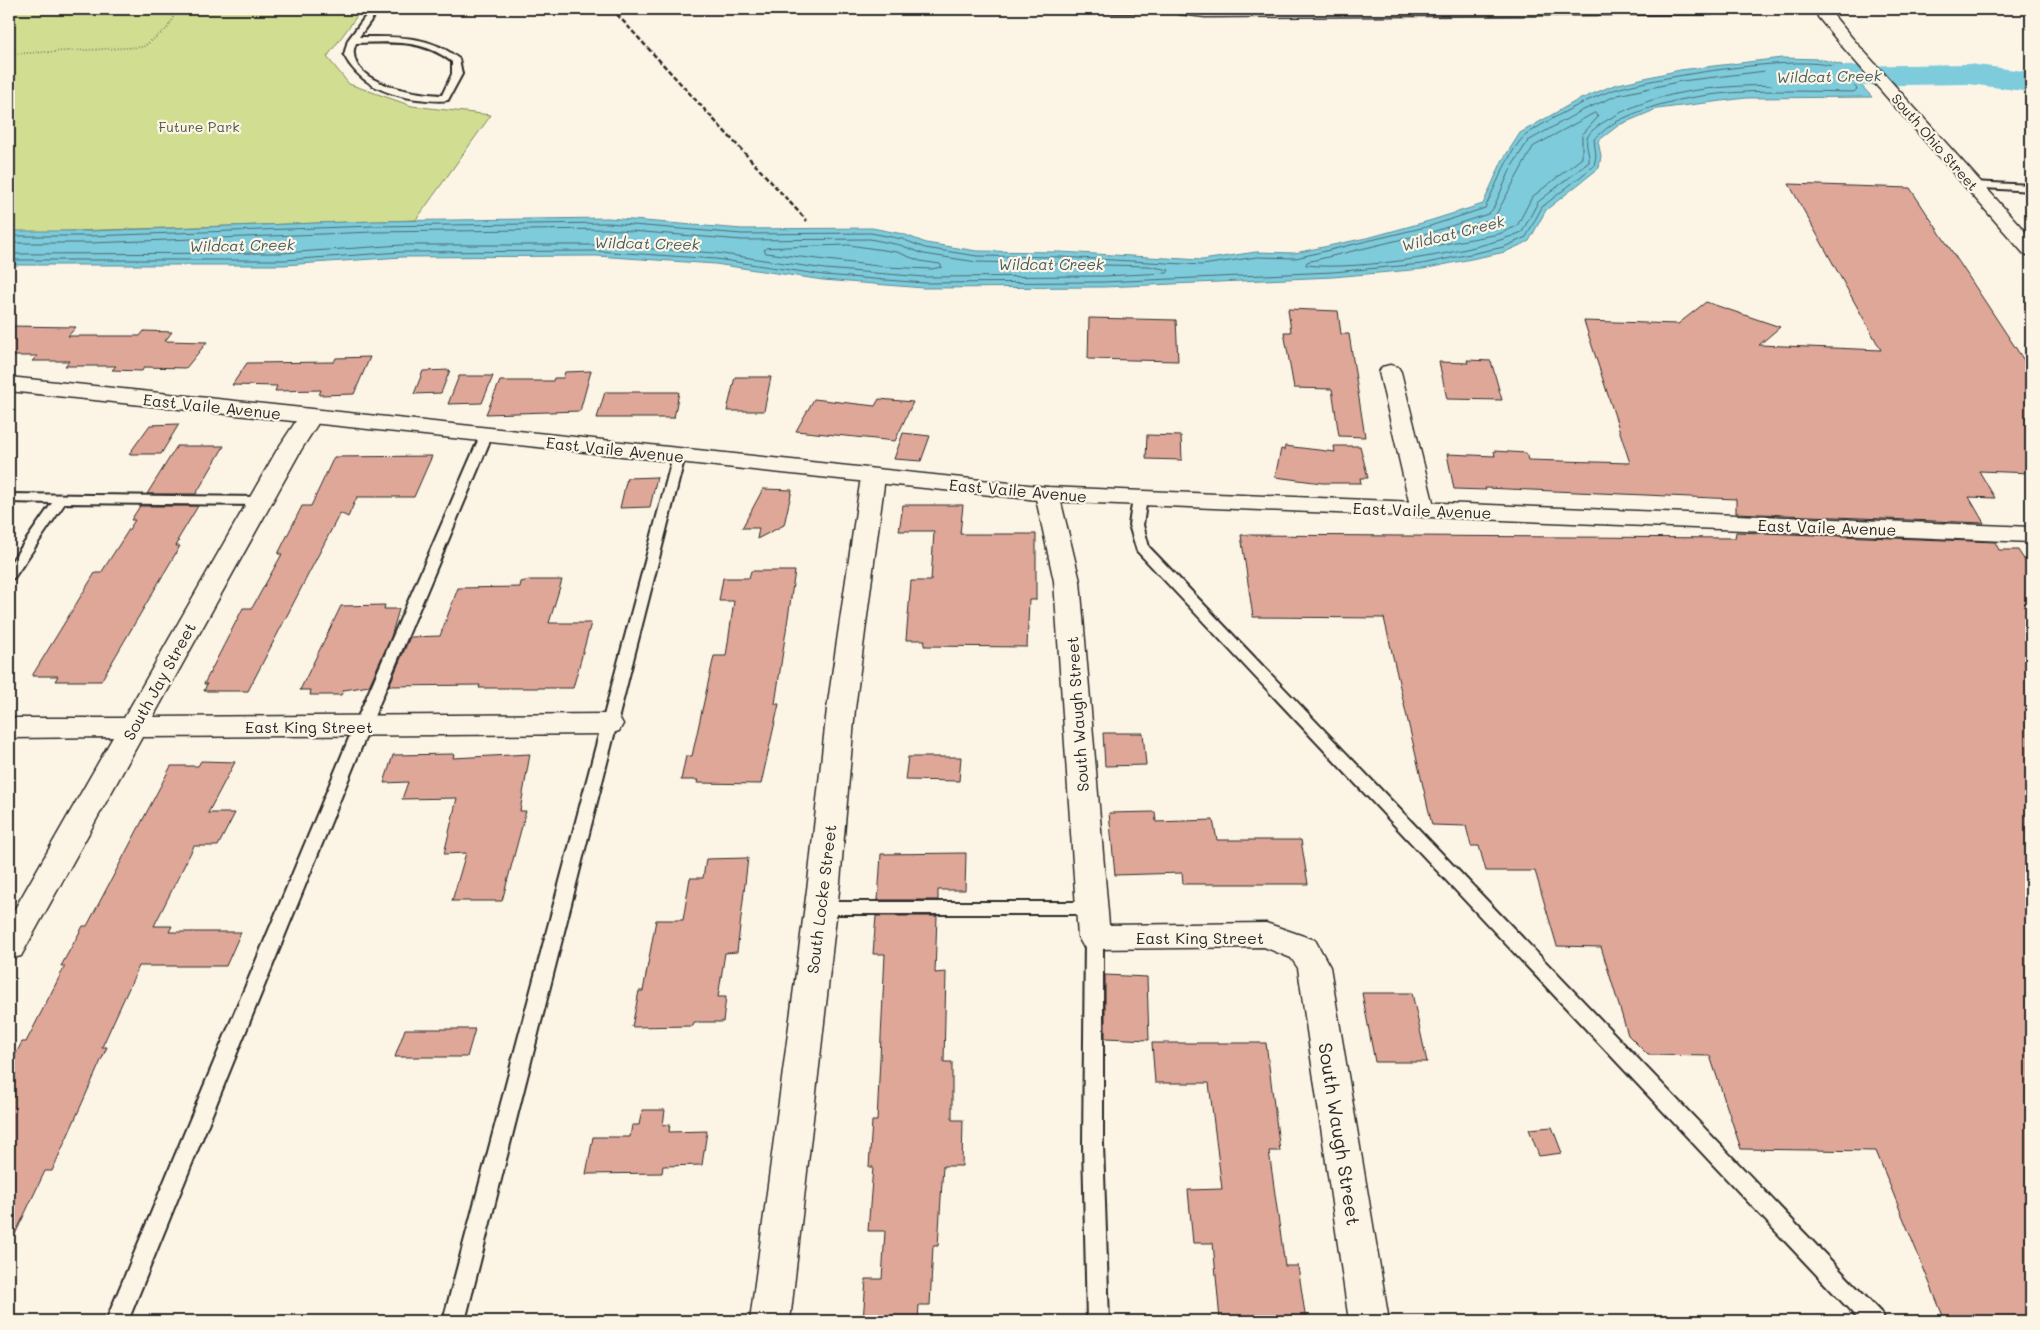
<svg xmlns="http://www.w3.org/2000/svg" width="2040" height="1330" font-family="Mali,sans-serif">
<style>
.green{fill:#d1de92;stroke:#7e845e}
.water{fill:#7dcbdb;stroke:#5c8b95}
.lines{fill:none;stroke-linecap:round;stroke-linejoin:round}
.shore{stroke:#4c6b71;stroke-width:1}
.river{fill:#7dcbdb;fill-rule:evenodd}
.building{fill:#dfa798;stroke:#2b2b2b}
.lane-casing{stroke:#2b2b2b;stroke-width:4}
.street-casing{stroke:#2b2b2b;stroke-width:3}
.secondary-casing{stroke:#2b2b2b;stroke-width:3}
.path{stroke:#2b2b2b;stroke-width:2;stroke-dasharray:0.5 2.5;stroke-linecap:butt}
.lane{fill:#fcf5e5;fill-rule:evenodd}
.street{fill:#fcf5e5;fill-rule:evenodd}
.secondary{fill:#fcf5e5;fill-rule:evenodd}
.rail{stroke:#2b2b2b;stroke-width:2.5;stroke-dasharray:5 2.5;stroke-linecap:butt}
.labels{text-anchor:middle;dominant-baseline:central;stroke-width:4.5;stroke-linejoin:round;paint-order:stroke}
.far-park-label{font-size:14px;fill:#545845;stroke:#fcf5e5}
.far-street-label{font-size:14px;fill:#2b2b2b;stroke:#fcf5e5}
.far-water-label{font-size:15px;font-style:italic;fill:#445b60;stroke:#fcf5e5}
.street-label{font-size:16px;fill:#2b2b2b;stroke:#fcf5e5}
.near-street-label{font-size:19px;fill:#2b2b2b;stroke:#fcf5e5}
</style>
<rect width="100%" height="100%" fill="#fcf5e5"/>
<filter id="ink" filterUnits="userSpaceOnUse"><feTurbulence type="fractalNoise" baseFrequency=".02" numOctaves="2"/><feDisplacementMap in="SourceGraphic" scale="10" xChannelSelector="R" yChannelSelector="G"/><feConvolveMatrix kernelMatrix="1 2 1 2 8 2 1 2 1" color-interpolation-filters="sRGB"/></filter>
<g filter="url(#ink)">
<path class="green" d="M9,9H362L327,57L349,84L412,106L491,115L416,220L9,233Z"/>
<path class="water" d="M1782,58L1820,59L1842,65L1872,97L1746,98L1657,109L1619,125L1598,141L1601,156L1599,168L1546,210L1529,241L1505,252L1423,269L1333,277L1104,287L924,288L823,280L715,264L597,256L402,257L284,265H9V231H91L373,221L608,218L742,229L872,228L903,234L926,243L977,251L1060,252L1202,260L1256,252L1295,253L1371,237L1429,221L1483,204L1502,161L1520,133L1576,101L1614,85L1680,70Z"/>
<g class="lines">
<g class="shore">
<path d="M1783,69C1804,69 1828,65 1843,83L1840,85C1765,86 1676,79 1609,119C1602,123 1592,129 1588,136C1584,143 1590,154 1589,162L1538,202L1522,232C1474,253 1358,271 1306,265L1307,262L1432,232L1488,214L1493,209L1512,166L1528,141L1581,111L1618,95L1682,81Z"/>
<path d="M1595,113L1598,117L1582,135V158L1532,197L1517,226L1499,234L1406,251L1407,247L1494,218L1533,147Z"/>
<path d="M9,236H91L373,226L608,223L742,234L871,233L902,239L925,248L977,256L1060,257L1202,265L1257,257L1296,258L1430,226L1485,208C1493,191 1512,145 1526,135C1545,121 1595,95 1617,89C1653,78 1811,51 1839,69C1846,73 1852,83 1857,89L1854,92C1777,91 1689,85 1618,121C1609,125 1602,133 1594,139L1596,156L1594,166L1542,207L1526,237L1504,247L1422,264L1333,272L1103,282L924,283L824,275L716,259L597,251L402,252L284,260H9"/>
<path d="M9,243H91L373,232L607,229L742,240L870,239L900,245L924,254L977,262L1148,266L1169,270L1167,273L1103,276L924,277L825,269L716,253L597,245H402L283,253L9,254"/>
<path d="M849,245L897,252L920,261L940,264L942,267L931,269L887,267L766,253L764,250L766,248Z"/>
</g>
<path class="river" d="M1969,64L2031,72V92L1969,84L1777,87L1765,84L1760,77L1765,70L1777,67Z"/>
</g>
<g class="building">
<path d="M1789,184L1910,188L2031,371V473L1979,471L1995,498L1969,497L1984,523L1736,513V499L1485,488L1486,490L1454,489L1447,454L1495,456L1494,451L1526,453L1528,460L1630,463L1584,321L1678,324L1706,302L1780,327L1759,345L1881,350Z"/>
<path d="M1288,309L1338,311L1341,334H1349L1365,437L1339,436L1332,389L1294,388L1284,332H1291Z"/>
<path d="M1089,318L1176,320L1178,361L1088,359Z"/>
<path d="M9,326L76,327L68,336H140L144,331L172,332L165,341L207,342L186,368L144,367L142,371L112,370L116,366H65L69,361H32L37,356H9Z"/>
<path d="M370,357L354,394L319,395L321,390L275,391L277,386L232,385L247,363L334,362L336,358Z"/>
<path d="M1467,360L1491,361L1502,400L1447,399L1439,362L1468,363Z"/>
<path d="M450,370L441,393L414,394L423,371Z"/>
<path d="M591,371L580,411L486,414L500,381H553L554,378H563L565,372Z"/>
<path d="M459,376H493L482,403L448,404Z"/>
<path d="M735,377H771L764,411H727Z"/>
<path d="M605,392H679L674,418H597Z"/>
<path d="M814,399L875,406L879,399L913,402L895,441L796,431Z"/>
<path d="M179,424L161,454H129L150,425Z"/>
<path d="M903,433L930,436L921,461L894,459Z"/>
<path d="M1147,435L1181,436L1182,460L1146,459Z"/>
<path d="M177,446H224L196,494H147Z"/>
<path d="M1285,446L1335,452L1334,446H1360L1368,478H1360L1361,483H1322L1275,477L1281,449L1284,450Z"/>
<path d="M432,456L414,497H357L348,517L340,513L248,691H204L207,684H204L243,608H252L282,554H278L302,506H311L334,457Z"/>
<path d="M657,477L650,507L620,508L627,478Z"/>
<path d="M763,489L792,490L784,525L757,539L759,528H742Z"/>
<path d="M903,505H963L960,534H1036V600H1029L1027,647L924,646L925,640H906L911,581H931L934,531H899Z"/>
<path d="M140,506H198L177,541H179L176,546H180L101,681H55L58,676H32L95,573H101L135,520H131Z"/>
<path d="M1736,532L1995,542L1999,550H2018L2031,570V1321H1945L1876,1151L1741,1149L1710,1056L1648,1055L1628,1035L1601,947L1557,946L1535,871H1486L1479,846H1471L1466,826L1432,825L1384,618L1253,617L1241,535L1735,538Z"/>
<path d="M751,571H795L775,704H779L761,784L697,783L698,780H681L686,756H692L714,656H726L734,601H719L723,578H749Z"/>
<path d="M529,580H562L549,623H591L573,688H479L480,685L389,686L410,637L440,636L458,588L520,587L521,582Z"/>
<path d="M385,605L384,609H399L391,637L369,686L344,690L341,695H310L311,690H300L341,606Z"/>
<path d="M1103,733H1143L1146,765L1105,766Z"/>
<path d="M454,754L453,758L530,754L520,811H526L502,901H452L466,853L444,854L457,798L402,799L408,782L384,783L393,755Z"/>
<path d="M908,757H961L959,781L905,780Z"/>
<path d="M201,761L235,762L208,813H235L218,846H194L154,926H172L169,932H241L226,966H139L102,1047H107L52,1171H45L9,1247V1067L22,1042H26L65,966H61L83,926H87L171,766H198Z"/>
<path d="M1155,812L1156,822L1213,820L1217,840H1301L1308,884H1183L1182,873L1115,875L1109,813Z"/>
<path d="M966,853L965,890H938V900H878L881,854Z"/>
<path d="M748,858L737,952L725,953L718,997H726L723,1022H694L693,1026L632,1027L639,991H643L656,920H683L690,878H703L706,859Z"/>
<path d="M876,916H937L935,973L946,972L944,1062H952V1120H963L962,1166H943L938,1246H933L930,1305H919L918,1321H863L866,1279H882L885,1231H868L873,1167H869L872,1121H877L885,954H873Z"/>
<path d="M1105,975L1147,977L1149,1040L1105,1038Z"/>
<path d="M1362,993H1412L1427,1062H1375Z"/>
<path d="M405,1029H475L467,1057H395Z"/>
<path d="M1152,1043H1266L1280,1151H1269L1285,1266H1298L1306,1321L1220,1320L1213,1243H1193L1188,1190L1222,1189L1209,1083H1155Z"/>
<path d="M642,1110H665L663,1125L670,1124L669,1132L707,1131L702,1165L663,1166L662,1173L586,1174L593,1137H630L632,1125H639Z"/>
<path d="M1552,1127L1562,1153L1539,1156L1529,1129Z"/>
</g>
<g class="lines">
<g class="lane-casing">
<g id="lane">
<path d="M371,9H379L359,37C396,37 429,34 459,59L462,74L448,100C439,102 427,100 417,99C387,95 359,84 344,55L348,40ZM356,43C390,42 424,39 452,62V74L442,95C419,94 356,86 354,54C353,51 355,46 356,43Z"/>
<path d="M1058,9H1183L1179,12H1062Z"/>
<path d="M1973,182L2031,185V191L1969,187L1968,185Z"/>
<path d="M486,432L492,436L370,726L128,1321H106L354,726L480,436Z"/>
<path d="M679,452L685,456L465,1321H443L673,456Z"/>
<path d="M9,494L260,497L267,501L260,505L65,503L14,578L9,579V565L52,503L9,502Z"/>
<path d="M1140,494L1147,498L1143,525L1149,547L1882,1314L1885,1321H1860L1137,551L1129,525L1133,498Z"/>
<path d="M820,902H1092L1098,903L1101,908L1098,913L1092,914H820L814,913L811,908L814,903Z"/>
<path d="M1094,930L1100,932L1103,937V1144L1109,1321H1087L1083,1144L1085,937L1088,932Z"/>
</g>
</g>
<g class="street-casing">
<g id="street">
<path d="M1171,9H1720L1712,14L1205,17L1179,14Z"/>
<path d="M1816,9H1832L1834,16L1853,39L2031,238V256L2024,254L1841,45L1818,17Z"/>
<path d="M1390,365L1398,367L1401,372L1435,510L1432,515L1423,517L1414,515L1411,510L1379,372L1382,367Z"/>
<path d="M310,410L318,412L322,417L301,450L153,717L609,714L619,717L623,724L619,731L609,734L142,737L21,956L9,959V919L113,737L9,738V718H124L277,450L302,412Z"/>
<path d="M873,470L882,472L885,477L855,709L840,882L790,1321H750L808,882L827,709L861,477L864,472Z"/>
<path d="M1047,487L1056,489L1059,494L1080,581L1109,925L1266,923L1315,940L1330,967L1389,1321H1349L1298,968L1291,958L1264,947L1094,949L1083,946L1078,937L1054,581L1035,494L1038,489Z"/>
</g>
</g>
<g class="secondary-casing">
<path id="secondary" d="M9,377L1047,487L2031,527V542L1047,501L9,391Z"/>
</g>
<path class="path" d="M9,54L143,47L167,29L173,18V9"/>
<use href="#lane" class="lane"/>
<use href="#street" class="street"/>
<use href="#secondary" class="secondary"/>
<path class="rail" d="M612,9L807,221"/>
</g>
</g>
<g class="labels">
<g class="far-park-label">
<text x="199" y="126">Future Park</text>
</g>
<g class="far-street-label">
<text transform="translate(1935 142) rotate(49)">South Ohio Street</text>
</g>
<g class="far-water-label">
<text transform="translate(1829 76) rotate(-1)">Wildcat Creek</text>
<text transform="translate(1453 233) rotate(-14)">Wildcat Creek</text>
<text transform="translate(647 243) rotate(1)">Wildcat Creek</text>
<text transform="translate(242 245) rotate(-1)">Wildcat Creek</text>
<text x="1051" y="264">Wildcat Creek</text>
</g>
<g class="street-label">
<text transform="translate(212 406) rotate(6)">East Vaile Avenue</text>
<text transform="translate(615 449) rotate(6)">East Vaile Avenue</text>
<text transform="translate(1018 490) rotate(5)">East Vaile Avenue</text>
<text transform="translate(1422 510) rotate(2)">East Vaile Avenue</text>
<text transform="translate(1827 527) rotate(2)">East Vaile Avenue</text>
<text transform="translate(159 681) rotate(-61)">South Jay Street</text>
<text transform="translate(1077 714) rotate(-94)">South Waugh Street</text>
<text x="309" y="726">East King Street</text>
<text transform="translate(821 899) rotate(-83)">South Locke Street</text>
<text x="1200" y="937">East King Street</text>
</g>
<g class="near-street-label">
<text transform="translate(1340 1134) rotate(81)">South Waugh Street</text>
</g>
</g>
<rect width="2040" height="1330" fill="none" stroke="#fcf5e5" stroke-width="30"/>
<rect x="15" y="15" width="2010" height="1300" fill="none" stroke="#2b2b2b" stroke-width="2" filter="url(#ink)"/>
</svg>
